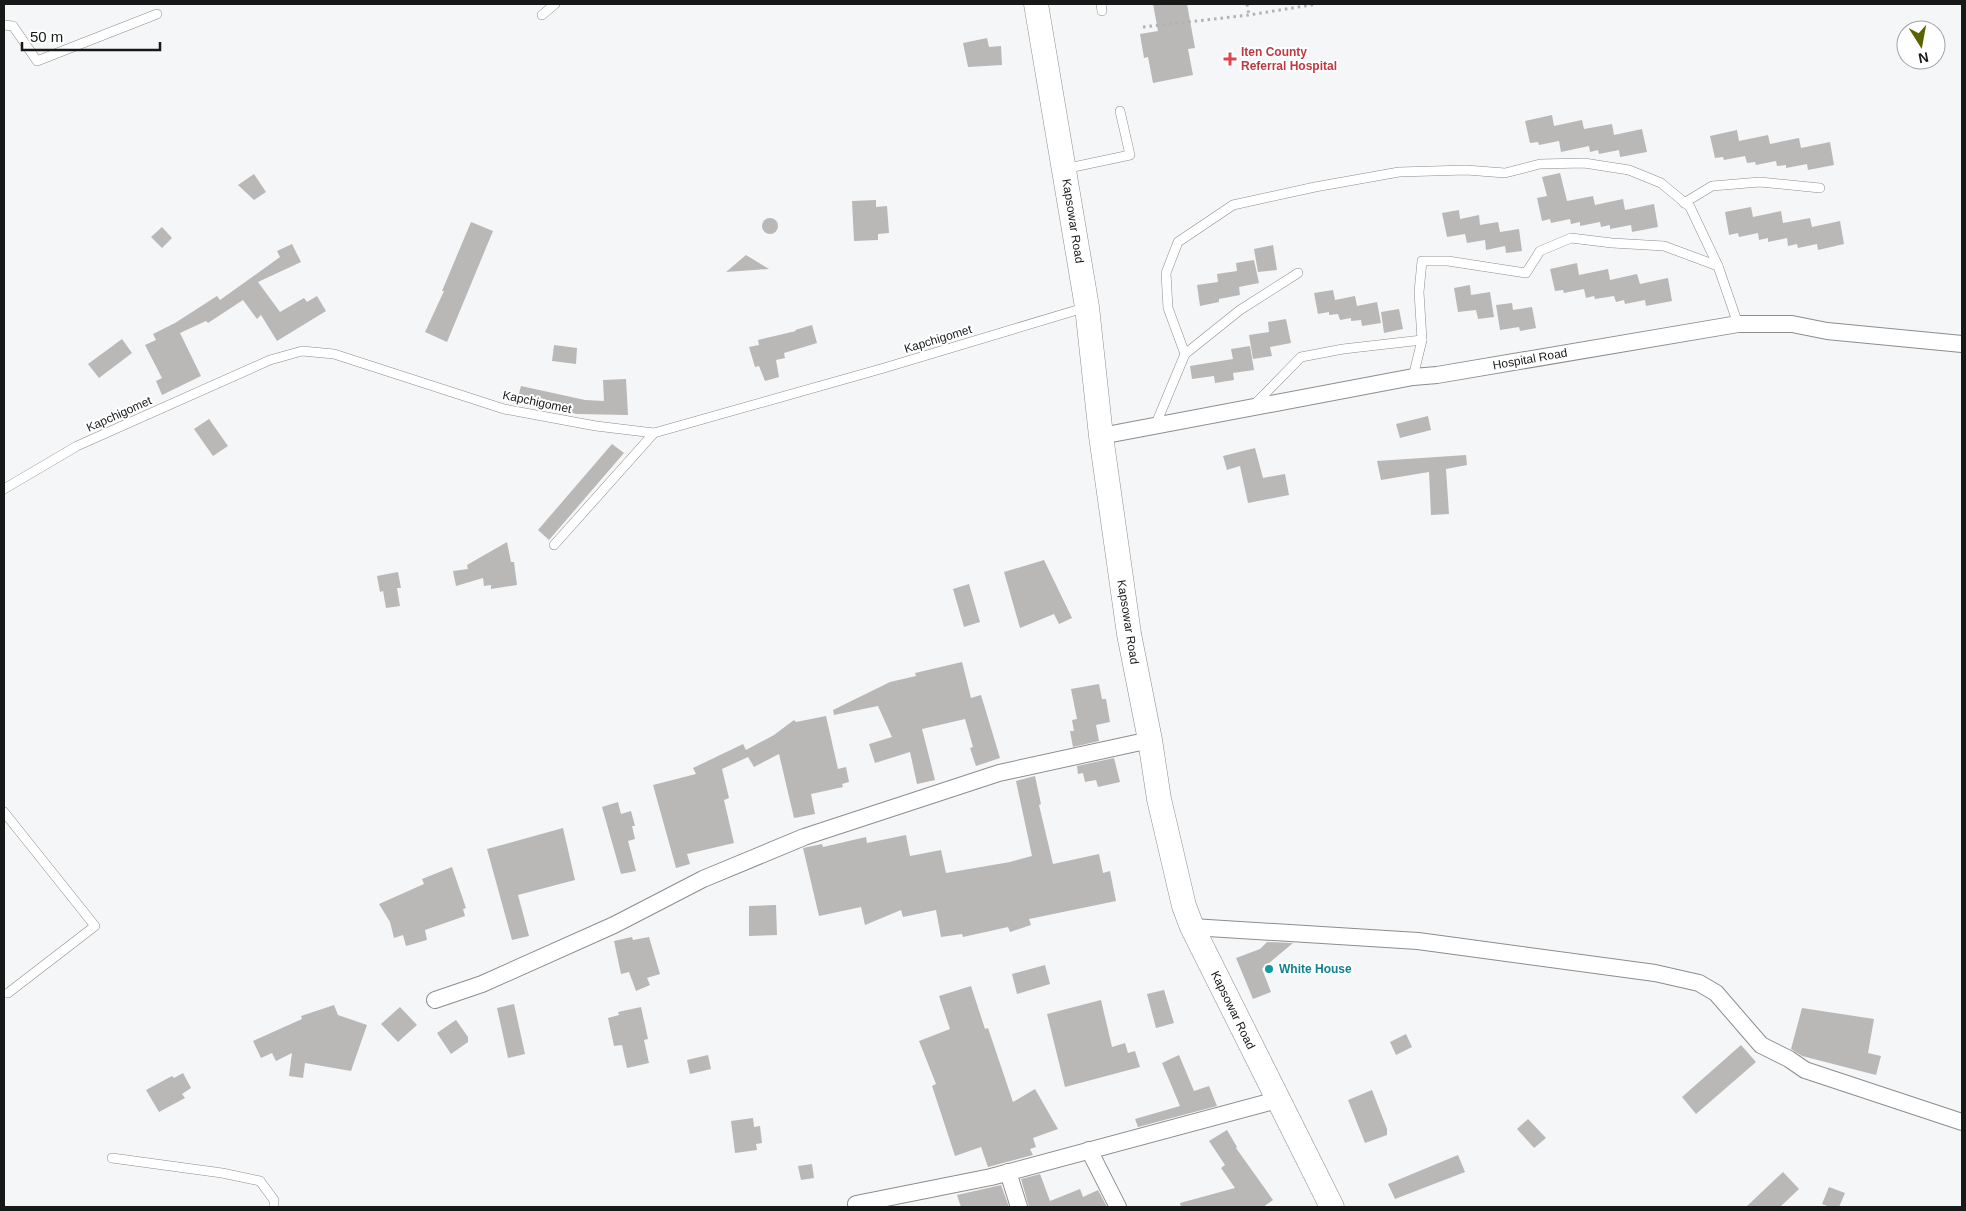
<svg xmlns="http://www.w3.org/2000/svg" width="1966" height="1211" font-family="Arial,sans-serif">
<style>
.building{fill:#b9b8b6}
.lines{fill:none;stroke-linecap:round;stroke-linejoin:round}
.lane-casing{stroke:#8d8d8f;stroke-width:10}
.street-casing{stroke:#8d8d8f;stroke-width:18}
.secondary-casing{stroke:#8d8d8f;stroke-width:25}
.path{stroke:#b1b2b3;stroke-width:3;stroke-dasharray:2.5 4;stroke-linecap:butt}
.lane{stroke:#fff;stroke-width:9}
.street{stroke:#fff;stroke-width:16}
.secondary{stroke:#fff;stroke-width:24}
.health-dot{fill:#e0444e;stroke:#fff;stroke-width:2}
.culture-dot{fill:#0f9aa8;stroke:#fff;stroke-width:2}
.labels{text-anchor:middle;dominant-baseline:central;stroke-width:4;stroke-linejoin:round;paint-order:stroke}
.health-label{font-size:12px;font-weight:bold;fill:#be3a42;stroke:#fff;text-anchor:start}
.street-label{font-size:12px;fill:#171818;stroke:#fff}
.culture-label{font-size:12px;font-weight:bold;fill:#0d838f;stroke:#fff;text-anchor:start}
</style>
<rect width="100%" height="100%" fill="#f5f6f8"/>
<g class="building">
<path d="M1153,4H1187L1195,48L1188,49L1193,75L1153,83L1148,57L1144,58L1140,34L1158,31Z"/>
<path d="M987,38L989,47L1001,46L1002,65L968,67L963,43Z"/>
<path d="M1552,115L1554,126L1582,120L1584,129L1612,124L1614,135L1642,129L1647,152L1620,157L1619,150L1599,154L1598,150L1590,152L1589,146L1561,152L1559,141L1539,145L1538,142L1530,143L1525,121Z"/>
<path d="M1737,130L1739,141L1768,135L1770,144L1799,138L1801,148L1830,142L1834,165L1808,170L1807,164L1786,168V165L1777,166L1776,161L1756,165L1755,162L1747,163L1745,156L1724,160L1723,157L1715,158L1710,136Z"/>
<path d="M1560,173L1567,201L1593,196L1595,205L1623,199L1625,210L1654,204L1658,227L1632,232L1631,225L1610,229V225L1601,227L1600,222L1580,226V222L1571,224L1570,219L1551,223L1550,219L1542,221L1537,198L1547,196L1542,177Z"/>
<path d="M254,174L266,192L254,200L238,185Z"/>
<path d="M876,200V207L887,206L889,233L878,234V240L854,241L852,201Z"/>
<path d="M1751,207L1753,217L1781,211L1783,223L1810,218L1812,227L1840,221L1844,244L1818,250L1817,244L1798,248L1797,244L1788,246L1787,238L1768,242V238L1759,240L1758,233L1739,237L1738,233L1729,235L1725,212Z"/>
<path d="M1459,210L1460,219L1479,215L1480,225L1498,222L1500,232L1519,229L1522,251L1506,253L1505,246L1486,250L1485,240L1467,243L1465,234L1447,237L1442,213Z"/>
<circle cx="770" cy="226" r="8"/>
<path d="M471,222L493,231L447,342L425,332L444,291H442Z"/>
<path d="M162,227L172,238L162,248L151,237Z"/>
<path d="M292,244L301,262L258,282L280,312L304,298L307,302L317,296L326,311L277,341L261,315L257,319L243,300L208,323L206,321L180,333L201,376L162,395L156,381L162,378L145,345L156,340L153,334L175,323L217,296L220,300L280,257L277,251Z"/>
<path d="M1273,245L1277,270L1258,272L1254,249Z"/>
<path d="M746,255L769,269L726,272Z"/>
<path d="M1254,260L1259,283L1239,287L1240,295L1219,299V302L1200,306L1197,285L1218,282L1217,274L1237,271L1236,263Z"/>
<path d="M1577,263L1579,275L1608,269L1610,280L1637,274L1640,284L1668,278L1672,301L1646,306L1645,300L1625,304L1624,300L1616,302L1614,296L1595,299L1594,296L1586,298L1584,289L1564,293L1563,290L1555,291L1550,269Z"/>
<path d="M1470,285L1471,295L1490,292L1494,317L1478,319L1476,310L1458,312L1454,288Z"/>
<path d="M1333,290L1335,300L1355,296L1357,306L1377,302L1381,323L1362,326L1361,320L1351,321V318L1340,320L1338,314L1329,315V312L1318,314L1314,293Z"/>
<path d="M1512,303L1513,310L1532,307L1536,328L1520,331L1519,327L1500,330L1496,305Z"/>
<path d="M1399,309L1403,329L1384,333L1381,312Z"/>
<path d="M1286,319L1291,343L1270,347L1272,356L1253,359L1249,335L1269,332L1268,322Z"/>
<path d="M812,325L817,343L784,353L785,358L776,360L779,377L765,381L759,366L755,367L749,347L759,345L758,340L796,331L795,330Z"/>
<path d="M122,339L132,353L99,378L88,364Z"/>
<path d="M554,345L577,348L576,364L552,361Z"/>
<path d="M1250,346L1254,370L1233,373L1234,380L1215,383L1214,376L1192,379L1190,366L1233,359L1231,349Z"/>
<path d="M626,379L628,415L577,414L517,401L521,386L585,400L604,401L603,380Z"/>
<path d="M1428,416L1431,430L1400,438L1396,424Z"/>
<path d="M209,419L228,446L213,456L194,429Z"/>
<path d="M612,444L624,453L549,540L538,530Z"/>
<path d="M1255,448L1263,478L1285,474L1289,495L1248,503L1240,466L1227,470L1223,456Z"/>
<path d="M1466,455L1467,465L1446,469L1449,514L1431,515L1429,472L1381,480L1377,461Z"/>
<path d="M507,542L511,562H514L517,585L491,589V585L484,586L483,578L456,586L453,571L468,569L467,565Z"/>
<path d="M1044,560L1072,618L1059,624L1054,614L1020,628L1004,572Z"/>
<path d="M398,572L401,588H397L400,606L386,608L383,591L380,592L377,576Z"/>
<path d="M969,584L980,622L964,627L953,589Z"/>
<path d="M962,662L971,698L981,695L1000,758L976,766L970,748L973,747L965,719L922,729L935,780L917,784L910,752L875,763L869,744L892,737L878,706L834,715L833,710L890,682L916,676L915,673Z"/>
<path d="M1099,684L1102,699H1106L1110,722L1096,725L1099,741L1073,747L1070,731H1074L1072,720L1077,719L1071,689Z"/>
<path d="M826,716L838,769L846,767L849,782L842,784L843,787L811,794L815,814L794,818L779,754L754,767L748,757L722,769L729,798L724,800L734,843L687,854L690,864L676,868L653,785L696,774L693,768L743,744L746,750L774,735L794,720L796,722Z"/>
<path d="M1114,758L1120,782L1098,787L1096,780L1085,782L1083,773L1078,774L1077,766Z"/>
<path d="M1035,776L1041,804L1039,805L1053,864L1099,854L1103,873L1110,871L1116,901L1029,919L1031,925L1010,932L1008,927L963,937L962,934L941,937L936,910L903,917L901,910L865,925L861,907L819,916L803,848L822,844L823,847L866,837L867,843L906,835L910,856L941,850L946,873L1010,862L1032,856L1016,781Z"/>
<path d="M618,802L621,814L631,811L635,826H632L635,839L628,841L636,871L621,874L602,807Z"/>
<path d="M563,828L575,880L518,895L529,936L512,940L487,849Z"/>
<path d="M452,867L466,908L463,909L465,916L425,930L427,940L406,946L403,935L394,938L390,922L379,904L424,884L422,879Z"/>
<path d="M776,905L777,935L749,936V906Z"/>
<path d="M632,937L633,940L649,937L660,974L647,978L650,985L636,991L629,972L621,974L614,941Z"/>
<path d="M1267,942L1293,943L1262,969L1271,992L1253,999L1236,958L1260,949Z"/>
<path d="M1045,965L1050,984L1017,994L1012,974Z"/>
<path d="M971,986L985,1029L988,1028L1013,1102L1035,1089L1058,1129L1033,1138L1036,1147L1030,1149L1033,1155L988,1167L981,1147L955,1156L932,1086L936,1084L919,1041L950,1029L939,996Z"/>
<path d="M1164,990L1174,1023L1156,1028L1147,994Z"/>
<path d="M1101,1000L1112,1047L1125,1043L1128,1053L1135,1051L1140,1067L1065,1087L1047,1014Z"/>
<path d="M514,1004L525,1054L508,1058L497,1008Z"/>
<path d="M334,1005L338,1015L367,1025L351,1071L305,1063L303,1078L289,1076L292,1053L276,1061L272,1053L261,1058L253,1041L302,1019L301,1016Z"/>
<path d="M400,1007L417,1025L398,1042L381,1024Z"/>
<path d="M641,1007L648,1039L644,1040L649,1063L627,1068L622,1045L614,1046L608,1018L619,1015L618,1012Z"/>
<path d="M1802,1008L1874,1019L1868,1053L1881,1056L1876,1075L1802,1056L1791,1049Z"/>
<path d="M456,1020L468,1037V1042L451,1054L437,1033Z"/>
<path d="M1406,1034L1412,1047L1396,1055L1390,1042Z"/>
<path d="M1741,1045L1756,1062L1696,1114L1682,1097Z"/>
<path d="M708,1055L711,1069L690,1074L687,1060Z"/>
<path d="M1179,1055L1194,1091L1209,1086L1217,1106L1138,1127L1135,1119L1180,1106L1162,1063Z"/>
<path d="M183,1073L191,1088L182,1094L185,1098L159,1112L146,1090L172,1076L174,1078Z"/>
<path d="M1372,1090L1387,1129V1135L1365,1143L1348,1100Z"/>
<path d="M753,1118L754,1127L760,1126L762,1143L756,1144L757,1150L735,1153L731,1121Z"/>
<path d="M1528,1119L1546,1138L1534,1148L1517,1129Z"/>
<path d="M1227,1130L1237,1147L1236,1148L1273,1200L1263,1207H1181L1180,1203L1235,1188L1221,1168L1225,1165L1209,1141Z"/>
<path d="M1458,1155L1465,1172L1395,1199L1388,1184Z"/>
<path d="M812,1164L814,1178L801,1180L798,1166Z"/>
<path d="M1783,1172L1799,1189L1780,1207H1746Z"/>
<path d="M1040,1174L1050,1201L1080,1189L1083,1197L1098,1190L1107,1207H1029L1021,1179Z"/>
<path d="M1001,1185L1009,1207H961L957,1195Z"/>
<path d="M1829,1187L1845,1193L1839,1207H1830L1822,1204Z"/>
</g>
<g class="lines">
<g class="lane-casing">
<g id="lane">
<path d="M1101,4L1102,11"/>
<path d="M542,15L555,4"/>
<path d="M4,25L13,26L37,61L157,14"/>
<path d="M1064,169L1130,155L1120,111"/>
<path d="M1684,203L1712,186L1760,182L1820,188"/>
<path d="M1185,354L1168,308L1166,273L1178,242L1233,205L1315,187L1399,172L1466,170L1505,173L1540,164L1584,163L1629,170L1661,183L1690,207L1718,266L1738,324"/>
<path d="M1413,377L1422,340L1419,292L1422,261H1448L1526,273L1540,251L1571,238L1612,243L1664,246L1718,266"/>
<path d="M1254,405L1301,357L1343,349L1422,340"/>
<path d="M1155,426L1185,354L1240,310L1298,273"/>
<path d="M4,489L77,446L270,360L302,351L334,354L504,409L596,426L654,433L884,368L1087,307"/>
<path d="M554,545L654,433"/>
<path d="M4,812L95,926L8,993"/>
<path d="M112,1158L222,1173L260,1181L274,1200V1207"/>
</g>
</g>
<g class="street-casing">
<g id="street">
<path d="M1101,436L1413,377L1437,375L1738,324H1792L1827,331L1962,344"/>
<path d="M1192,927L1418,941L1655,973L1699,983L1716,993L1761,1045L1789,1059L1805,1070L1962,1122"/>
<path d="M435,1000L482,984L614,925L703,879L804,837L999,773L1150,740"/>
<path d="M1089,1150L1118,1207"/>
<path d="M1008,1172L1019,1207"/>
<path d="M856,1204L991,1177L1277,1100"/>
</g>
</g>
<g class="secondary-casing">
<path id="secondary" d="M1036,4L1087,307L1101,436L1129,634L1150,740L1159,799L1184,906L1192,927L1332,1207"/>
</g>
<g class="path">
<path d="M1247,4L1249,15"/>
<path d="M1143,27L1249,15L1317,4"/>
</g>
<use href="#lane" class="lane"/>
<use href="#street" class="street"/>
<use href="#secondary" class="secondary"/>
</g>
<path class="health-dot" d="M1227.5 51.5h5v5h5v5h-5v5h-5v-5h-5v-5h5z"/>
<circle class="culture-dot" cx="1269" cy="969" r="5"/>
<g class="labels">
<g class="health-label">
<text x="1241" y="52">Iten County<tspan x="1241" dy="14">Referral Hospital</tspan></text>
</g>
<g class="street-label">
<text transform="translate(1073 221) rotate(81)">Kapsowar Road</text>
<text transform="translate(938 339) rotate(-17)">Kapchigomet</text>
<text transform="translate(1530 359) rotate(-10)">Hospital Road</text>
<text transform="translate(537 402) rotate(12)">Kapchigomet</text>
<text transform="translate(119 414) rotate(-24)">Kapchigomet</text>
<text transform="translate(1128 622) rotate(81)">Kapsowar Road</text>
<text transform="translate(1233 1010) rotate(64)">Kapsowar Road</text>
</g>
<g class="culture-label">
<text x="1279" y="969">White House</text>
</g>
</g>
<rect width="1966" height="1211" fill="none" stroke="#171818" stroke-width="10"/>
<g transform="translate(1921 45) rotate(169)"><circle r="24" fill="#ffffff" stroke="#a2a3a3"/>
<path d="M0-4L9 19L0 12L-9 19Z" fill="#5b6301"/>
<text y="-8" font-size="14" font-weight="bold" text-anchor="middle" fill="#171818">N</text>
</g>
<path d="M22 42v8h138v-8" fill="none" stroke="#171818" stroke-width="2.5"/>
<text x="30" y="42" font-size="15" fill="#171818" stroke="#ffffff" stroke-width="4" paint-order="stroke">50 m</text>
</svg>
